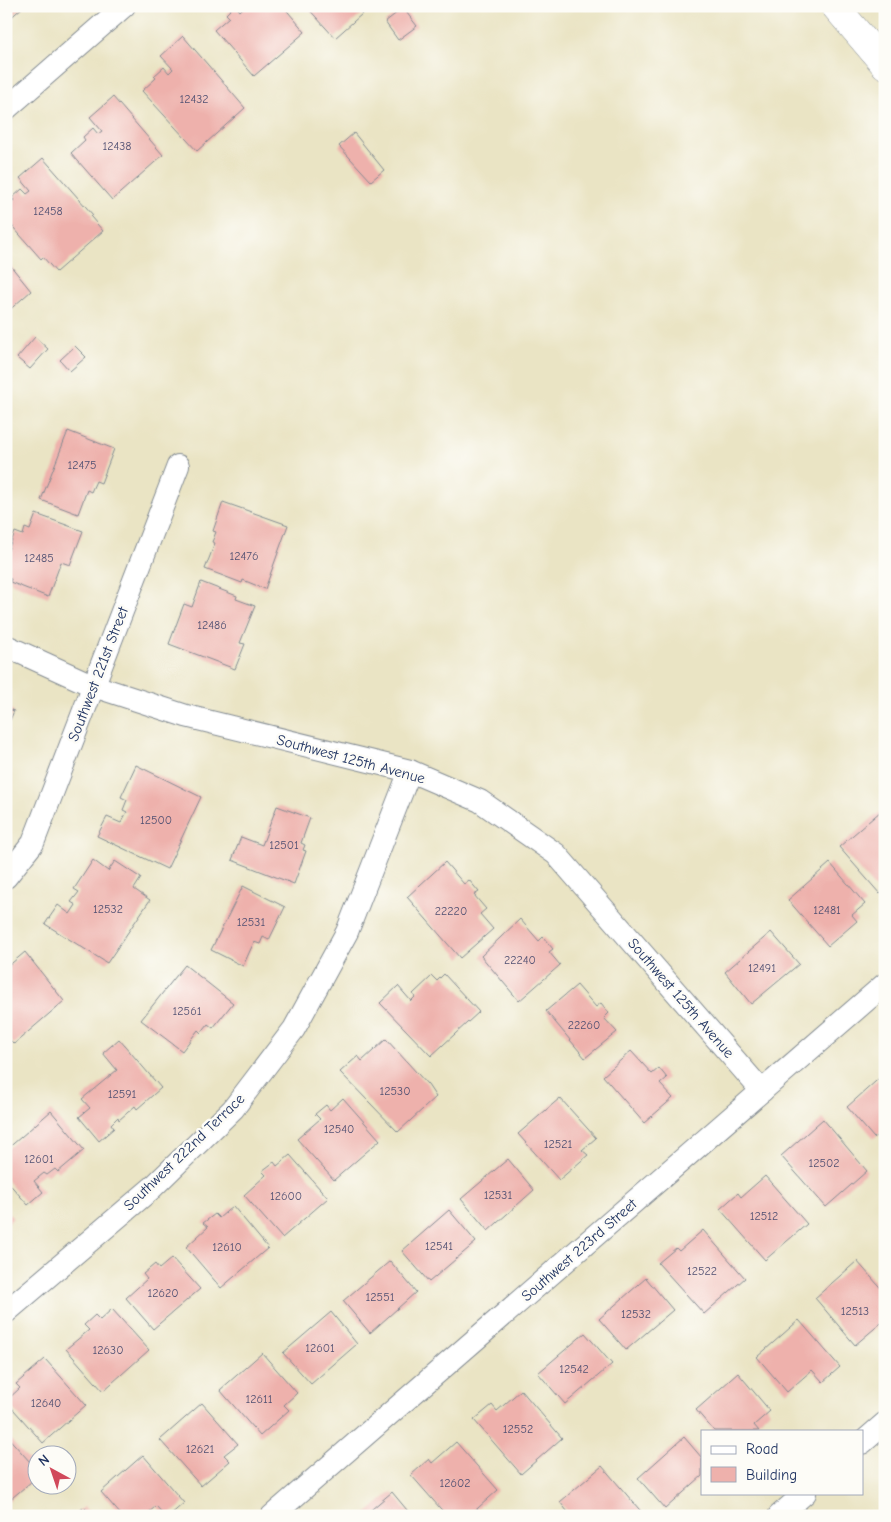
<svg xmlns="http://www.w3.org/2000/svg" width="891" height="1522" font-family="'Comic Neue',sans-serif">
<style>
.building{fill:#eeb1ac}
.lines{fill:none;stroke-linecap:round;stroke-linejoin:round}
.street-casing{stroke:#828a91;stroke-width:24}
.secondary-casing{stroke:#828a91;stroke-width:29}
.street{stroke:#fff;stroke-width:22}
.secondary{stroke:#fff;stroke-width:28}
.labels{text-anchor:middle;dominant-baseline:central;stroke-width:5;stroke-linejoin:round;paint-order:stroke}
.number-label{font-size:12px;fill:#505072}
.street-label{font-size:15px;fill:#1b2f5e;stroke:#fdfcf7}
</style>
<rect width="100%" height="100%" fill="#fdfcf7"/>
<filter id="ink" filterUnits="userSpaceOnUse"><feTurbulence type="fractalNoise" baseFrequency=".02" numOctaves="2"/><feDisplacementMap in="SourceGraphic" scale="10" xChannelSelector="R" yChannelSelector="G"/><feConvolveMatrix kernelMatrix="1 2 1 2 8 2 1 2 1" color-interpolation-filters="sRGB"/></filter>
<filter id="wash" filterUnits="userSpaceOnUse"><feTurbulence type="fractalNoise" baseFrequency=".0096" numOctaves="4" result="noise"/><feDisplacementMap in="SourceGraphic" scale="20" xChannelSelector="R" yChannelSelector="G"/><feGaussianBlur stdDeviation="1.12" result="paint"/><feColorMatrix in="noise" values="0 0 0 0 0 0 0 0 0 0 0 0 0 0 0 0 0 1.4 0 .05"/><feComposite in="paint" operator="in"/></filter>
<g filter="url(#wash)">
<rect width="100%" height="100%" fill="#eae4c4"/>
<g id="blocks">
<g class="building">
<path d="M6,6H24L7,21Z"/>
<path d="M234,6H236L240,11L244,7L243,6H283L305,32L254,76L214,30L229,17L226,14Z"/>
<path d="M306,6H371L335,38Z"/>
<path d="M403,8L417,26L398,40L385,22Z"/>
<path d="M183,36L245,108L197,151L142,91L156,78L154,76L164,67L169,73L173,69L161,56Z"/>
<path d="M113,97L163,155L112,200L71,153L85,140L83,137L93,128L98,134L102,131L90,117Z"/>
<path d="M354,133L384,170L371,181L339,146Z"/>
<path d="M43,158L93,215L91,217L103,231L56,272L43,257L41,259L6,219V208L14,200L12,198L22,189L27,194L31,191L20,178Z"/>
<path d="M6,260L31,291L6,313Z"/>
<path d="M35,337L48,349L30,369L17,358Z"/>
<path d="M75,346L86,357L70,371L60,360Z"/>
<path d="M68,431L114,449L101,483L96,481L91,492L87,490L78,514L41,500Z"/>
<path d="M223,502L288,525L265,589L243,580L242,583L205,569L215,543L212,542L216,532L213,531Z"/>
<path d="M36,514L83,531L70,565L61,562L48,597L10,582L11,579L6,578V555L15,532L23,535L25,528L30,530Z"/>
<path d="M201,582L237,596L236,599L255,606L240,643L245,644L235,669L169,644L184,604L192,607Z"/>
<path d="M6,708L14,711L6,729Z"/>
<path d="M136,765L201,797L167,869L97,836L107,817L121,823L127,812L123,810L127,800L121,797Z"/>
<path d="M277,806L310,818L301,843L305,845L303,850L306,851L294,884L232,860L241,837L262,845Z"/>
<path d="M881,811L885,815V890L880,894L839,847Z"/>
<path d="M93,860L108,871L115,861L141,878L134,889L150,900L107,963L45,924L58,905L70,914L76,905L71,902L79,892L74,889Z"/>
<path d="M445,862L464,884L469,880L479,892L474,895L486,909L480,914L493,929L460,958L407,897Z"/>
<path d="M830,863L865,904L852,915L857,921L828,946L788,900Z"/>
<path d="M243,886L285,907L269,940L263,937L260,944L254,942L243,966L211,950Z"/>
<path d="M520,919L539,941L543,937L553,949L549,952L560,965L519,1001L481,956Z"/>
<path d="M771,932L799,964L751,1004L725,972Z"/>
<path d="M25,952L64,1001L14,1044L6,1036V968Z"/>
<path d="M185,965L233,1003L213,1028L208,1024L201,1033L198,1030L182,1051L141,1020Z"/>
<path d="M444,974L479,1012L431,1056L380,1003L398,986L411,1001L415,997L413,994L432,976L437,981Z"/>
<path d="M577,985L596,1007L601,1003L609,1013L604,1018L617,1032L585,1058L546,1011Z"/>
<path d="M119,1039L161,1088L137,1109L135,1106L119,1120L118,1117L111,1124L114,1128L99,1141L79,1117L90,1108L82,1099L117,1070L103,1053Z"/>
<path d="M386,1039L428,1085L436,1097L398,1132L340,1072L358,1056L362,1061Z"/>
<path d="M631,1051L652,1074L659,1068L667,1078L660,1084L673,1098L644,1123L603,1076Z"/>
<path d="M885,1073V1129L874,1138L847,1107Z"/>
<path d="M343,1098L380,1140L334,1180L297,1139L320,1119L315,1114L326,1105L330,1110Z"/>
<path d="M560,1098L596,1138L582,1150L588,1155L559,1180L518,1134Z"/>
<path d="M51,1111L84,1150L58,1172L55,1169L47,1175L44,1173L34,1181L43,1192L28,1205L6,1180V1150Z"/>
<path d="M823,1119L867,1171L826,1207L781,1156Z"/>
<path d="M290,1155L328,1198L282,1238L244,1195L266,1175L262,1171L274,1162L277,1166Z"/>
<path d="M508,1159L534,1190L488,1231L461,1199Z"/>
<path d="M765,1176L807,1224L765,1260L720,1209L738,1193L741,1197Z"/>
<path d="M233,1206L268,1248L221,1288L186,1247L208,1227L203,1223L215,1214L219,1218Z"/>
<path d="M449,1210L476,1242L429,1282L402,1251Z"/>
<path d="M6,1211L13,1218L6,1224Z"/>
<path d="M703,1230L745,1278L704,1314L658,1263L676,1248L679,1251Z"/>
<path d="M172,1258L200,1289L153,1329L126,1298L147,1279L143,1274L155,1264L159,1269Z"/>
<path d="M390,1261L416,1292L370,1333L343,1301Z"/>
<path d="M857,1261L885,1293V1328L881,1323L855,1345L815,1298Z"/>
<path d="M646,1278L673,1310L626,1350L599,1319Z"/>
<path d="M112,1309L149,1350L103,1391L66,1349L89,1330L84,1325L95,1315L100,1320Z"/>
<path d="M331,1312L357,1344L311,1384L283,1353Z"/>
<path d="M799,1320L840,1367L823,1382L812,1370L787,1392L757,1357Z"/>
<path d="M585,1333L612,1364L565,1404L538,1373Z"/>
<path d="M262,1353L297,1393L284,1405L289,1410L260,1436L220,1390Z"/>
<path d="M45,1359L86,1405L43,1443L6,1401L20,1388L16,1384Z"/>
<path d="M738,1373L770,1411L754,1425L759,1431H714L696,1410Z"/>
<path d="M521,1390L562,1438L521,1474L474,1420L492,1405L497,1411Z"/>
<path d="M202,1403L238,1444L224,1455L230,1461L201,1486L160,1440Z"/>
<path d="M6,1435L38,1471V1476L6,1503Z"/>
<path d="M684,1437L702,1458V1476L665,1509L638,1478Z"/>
<path d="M456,1442L498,1490L469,1516H447L411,1475L429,1459L432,1463Z"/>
<path d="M143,1455L184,1503L169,1516H165L156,1506L145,1516H122L101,1492Z"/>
<path d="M602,1466L645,1516H571L560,1502Z"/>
<path d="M392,1492L412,1516H364L379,1503Z"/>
<path d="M84,1507L92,1516H74Z"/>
</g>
</g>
</g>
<g filter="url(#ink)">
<use href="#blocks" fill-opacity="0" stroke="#828a91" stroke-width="1"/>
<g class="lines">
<g class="street-casing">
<g id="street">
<path d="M6,109L124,6"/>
<path d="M6,646L94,686L186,716L410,771L480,801L556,854L762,1091"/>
<path d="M6,877L33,843L178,466"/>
<path d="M6,1312L152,1188L233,1109L294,1029L347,932L410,771"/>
<path d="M862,1443L885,1423"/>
<path d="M272,1516L885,984"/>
<path d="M779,1516L805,1493"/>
</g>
</g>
<g class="secondary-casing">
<path id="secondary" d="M835,6L885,65"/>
</g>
<use href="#street" class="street"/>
<use href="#secondary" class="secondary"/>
</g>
</g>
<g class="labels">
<g class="number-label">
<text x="194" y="99">12432</text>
<text x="117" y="146">12438</text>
<text x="48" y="211">12458</text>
<text x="82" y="465">12475</text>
<text x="244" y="556">12476</text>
<text x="39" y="558">12485</text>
<text x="212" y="625">12486</text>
<text x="156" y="820">12500</text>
<text x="284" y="845">12501</text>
<text x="108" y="909">12532</text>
<text x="827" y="910">12481</text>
<text x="451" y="911">22220</text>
<text x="251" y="922">12531</text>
<text x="520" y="960">22240</text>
<text x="762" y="968">12491</text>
<text x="187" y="1011">12561</text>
<text x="584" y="1025">22260</text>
<text x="395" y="1091">12530</text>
<text x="122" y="1094">12591</text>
<text x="339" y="1129">12540</text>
<text x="558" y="1144">12521</text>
<text x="39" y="1159">12601</text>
<text x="824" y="1163">12502</text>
<text x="498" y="1195">12531</text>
<text x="286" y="1196">12600</text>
<text x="764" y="1216">12512</text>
<text x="439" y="1246">12541</text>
<text x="227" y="1247">12610</text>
<text x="702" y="1271">12522</text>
<text x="163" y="1293">12620</text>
<text x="380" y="1297">12551</text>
<text x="855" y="1311">12513</text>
<text x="636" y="1314">12532</text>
<text x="320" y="1348">12601</text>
<text x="108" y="1350">12630</text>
<text x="574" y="1369">12542</text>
<text x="259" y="1399">12611</text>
<text x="46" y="1403">12640</text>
<text x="518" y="1429">12552</text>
<text x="200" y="1449">12621</text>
<text x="455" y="1483">12602</text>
</g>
<g class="street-label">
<text transform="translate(98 674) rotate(-69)">Southwest 221st Street</text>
<text transform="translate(351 759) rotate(15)">Southwest 125th Avenue</text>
<text transform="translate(681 998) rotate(49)">Southwest 125th Avenue</text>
<text transform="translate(184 1152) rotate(-44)">Southwest 222nd Terrace</text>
<text transform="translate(579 1250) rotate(-41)">Southwest 223rd Street</text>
</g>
</g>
<rect width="891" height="1522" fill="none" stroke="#fdfcf7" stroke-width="25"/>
<rect x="701" y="1430" width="162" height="65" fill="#fdfcf7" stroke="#a3aaba"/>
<rect x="711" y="1446" width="25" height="8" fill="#ffffff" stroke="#a3aaba"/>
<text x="746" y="1454" font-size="15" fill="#1b2f5e">Road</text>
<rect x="711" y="1467" width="25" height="15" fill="#eeb1ac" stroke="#a3aaba"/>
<text x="746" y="1480" font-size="15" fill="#1b2f5e">Building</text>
<g transform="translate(52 1470) rotate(320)"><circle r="24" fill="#fdfcf7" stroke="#a3aaba"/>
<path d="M0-4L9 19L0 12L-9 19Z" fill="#d1495b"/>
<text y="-8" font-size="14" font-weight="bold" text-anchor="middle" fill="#1b2f5e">N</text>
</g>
</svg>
